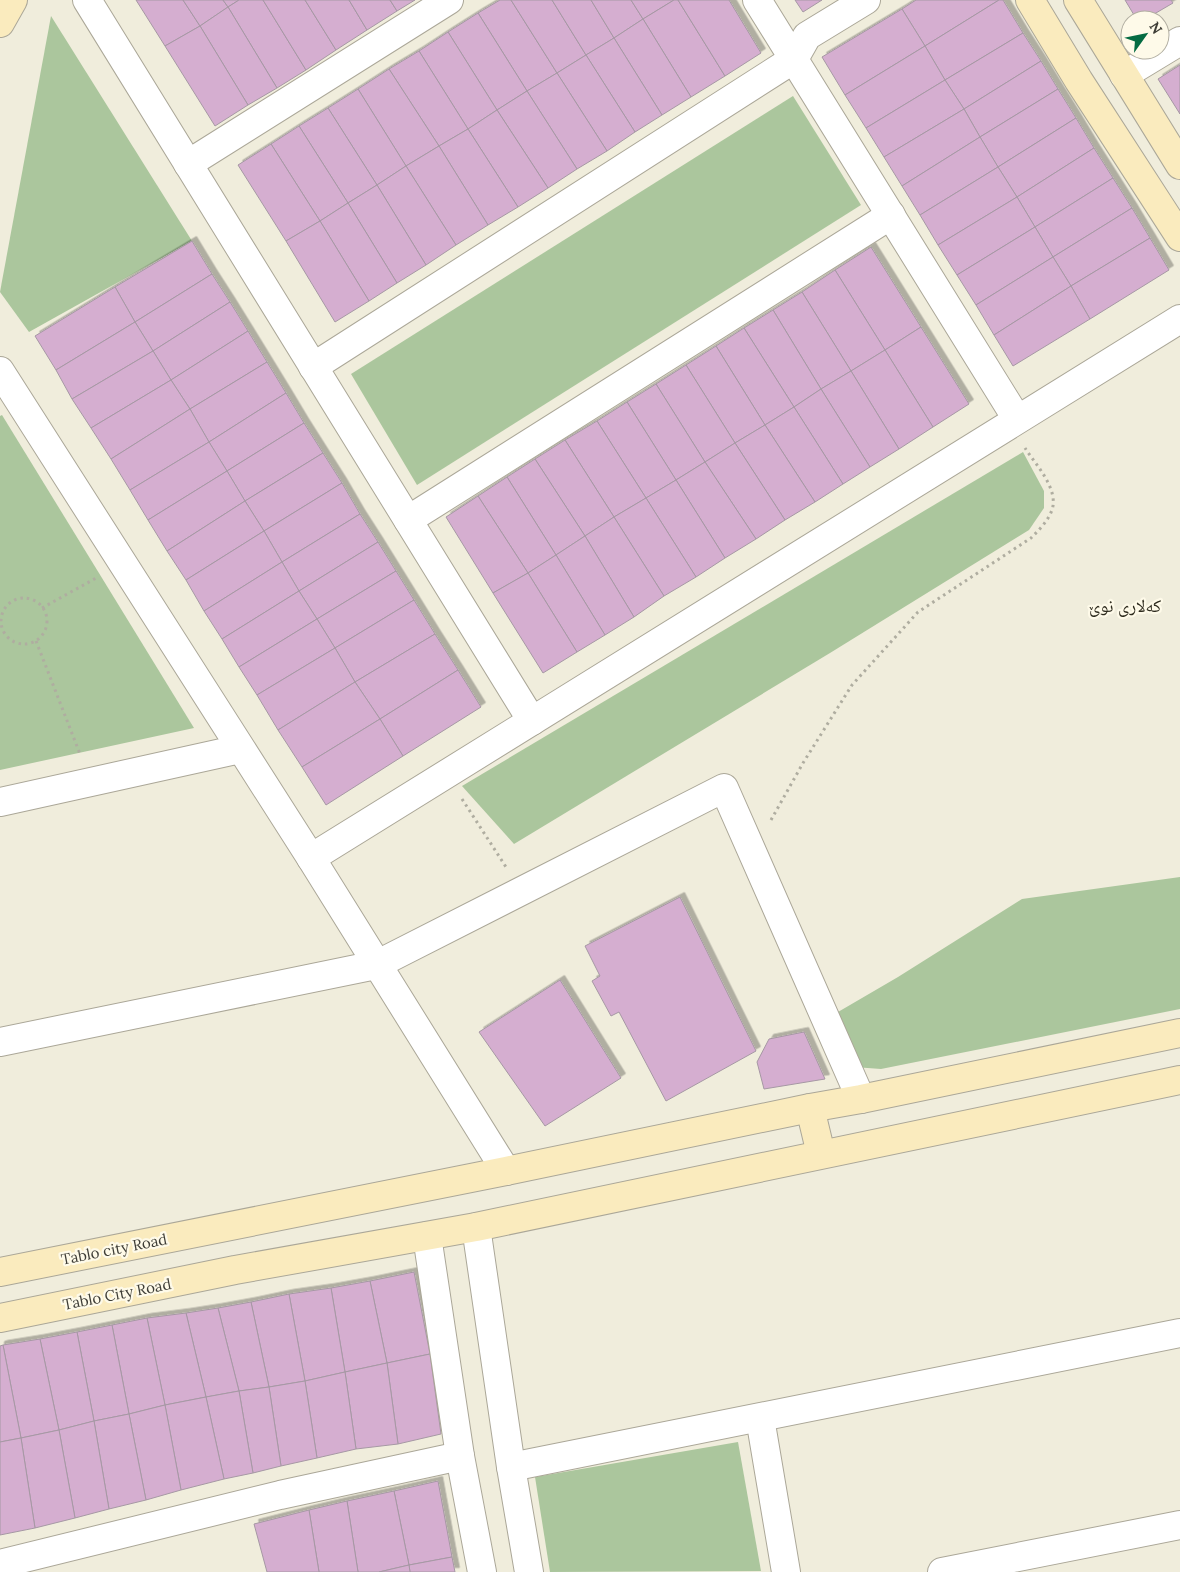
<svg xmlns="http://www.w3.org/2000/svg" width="1180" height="1572" font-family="Lora,'Noto Naskh Arabic',serif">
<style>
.green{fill:#abc69d}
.building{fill:#d5aed0;stroke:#a698a4;filter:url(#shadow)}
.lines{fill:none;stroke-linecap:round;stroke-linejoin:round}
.street-casing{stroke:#aba798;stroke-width:30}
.secondary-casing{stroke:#aba798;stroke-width:30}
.path{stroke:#afada0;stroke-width:3;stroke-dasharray:2.5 4;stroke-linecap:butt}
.street{stroke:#fff;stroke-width:28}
.secondary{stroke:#faebbe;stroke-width:28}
.labels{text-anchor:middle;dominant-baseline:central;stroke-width:4.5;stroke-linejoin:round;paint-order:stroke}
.street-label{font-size:15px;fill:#3e3d36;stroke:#fefae9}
.quarter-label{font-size:18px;fill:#2d2a1d;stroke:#fefae9}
</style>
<defs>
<filter id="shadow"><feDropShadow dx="4.5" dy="-4.5" stdDeviation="0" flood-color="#0004"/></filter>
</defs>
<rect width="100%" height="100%" fill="#f0eddc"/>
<g class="green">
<path d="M51,16L192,241L29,332L0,292Z"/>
<path d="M793,96L861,205L417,485L351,374Z"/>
<path d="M2,415L194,728L0,770V416Z"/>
<path d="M1023,452L1044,491V508L1029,530L830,653L514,844L462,786Z"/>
<path d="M1180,877V1009L881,1069L854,1067L838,1012L898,977L1022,899Z"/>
<path d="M738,1442L761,1571L550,1572L535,1477Z"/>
</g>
<g class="building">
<path d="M136,0H183L200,26L165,46Z"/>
<path d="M183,0H223L228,7L200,26Z"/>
<path d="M223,0H239L228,7Z"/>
<path d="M239,0H263L306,70L277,88L228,7Z"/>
<path d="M263,0H305L336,50L306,70Z"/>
<path d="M305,0H349L367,30L336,50Z"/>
<path d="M349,0H390L397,11L367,30Z"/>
<path d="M390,0H415L397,11Z"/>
<path d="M500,0H511L557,73L527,91L478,13Z"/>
<path d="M511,0H552L586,55L557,73Z"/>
<path d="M552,0H591L614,38L586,55Z"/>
<path d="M591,0H631L643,19L614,38Z"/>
<path d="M631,0H674L643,19Z"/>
<path d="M674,0H678L725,76L691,97L643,19Z"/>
<path d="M678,0H729L761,53L725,76Z"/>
<path d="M795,0H822L803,12Z"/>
<path d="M916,0H999L925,46L902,9Z"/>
<path d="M999,0H1003L1023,33L945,80L925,46Z"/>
<path d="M1125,0H1171L1173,3L1144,20H1137Z"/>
<path d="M228,7L277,88L248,105L200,26Z"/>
<path d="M902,9L925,46L845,95L822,57Z"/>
<path d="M478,13L527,91L497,110L448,32Z"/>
<path d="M643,19L691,97L662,115L614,38Z"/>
<path d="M200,26L248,105L215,126L165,46Z"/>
<path d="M448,32L497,110L468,129L419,51Z"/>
<path d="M1023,33L1041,61L964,109L945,80Z"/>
<path d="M614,38L662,115L635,132L586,55Z"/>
<path d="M925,46L945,80L866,128L845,95Z"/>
<path d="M419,51L468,129L439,146L389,69Z"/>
<path d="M586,55L635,132L607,151L557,73Z"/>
<path d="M1041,61L1058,89L980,137L964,109Z"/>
<path d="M1180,65V114L1158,79Z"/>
<path d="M389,69L439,146L406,166L358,89Z"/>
<path d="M557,73L607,151L577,169L527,91Z"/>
<path d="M945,80L964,109L884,157L866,128Z"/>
<path d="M358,89L406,166L377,185L328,108Z"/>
<path d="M1058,89L1076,118L998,167L980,137Z"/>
<path d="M527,91L577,169L548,188L497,110Z"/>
<path d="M328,108L377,185L348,203L299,126Z"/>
<path d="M964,109L980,137L902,186L884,157Z"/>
<path d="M497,110L548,188L518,207L468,129Z"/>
<path d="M1076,118L1094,148L1017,197L998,167Z"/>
<path d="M299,126L348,203L320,221L271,144Z"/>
<path d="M468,129L518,207L488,225L439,146Z"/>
<path d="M980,137L998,167L920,215L902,186Z"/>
<path d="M271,144L320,221L286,241L238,165Z"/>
<path d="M439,146L488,225L456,245L406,166Z"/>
<path d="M1094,148L1113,178L1035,227L1017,197Z"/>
<path d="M406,166L456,245L426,265L377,185Z"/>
<path d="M998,167L1017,197L938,245L920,215Z"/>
<path d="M1113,178L1132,208L1053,257L1035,227Z"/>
<path d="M377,185L426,265L397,283L348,203Z"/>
<path d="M1017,197L1035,227L957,275L938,245Z"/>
<path d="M348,203L397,283L369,301L320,221Z"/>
<path d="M1132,208L1150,238L1071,286L1053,257Z"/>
<path d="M320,221L369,301L335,322L286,241Z"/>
<path d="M1035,227L1053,257L976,305L957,275Z"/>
<path d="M1150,238L1169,270L1090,319L1071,286Z"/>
<path d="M192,241L212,274L135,322L115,287Z"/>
<path d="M871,247L921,327L885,350L835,270Z"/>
<path d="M1053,257L1071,286L994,335L976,305Z"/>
<path d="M835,270L885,350L851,371L802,292Z"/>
<path d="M212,274L230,302L153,351L135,322Z"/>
<path d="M1071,286L1090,319L1013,366L994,335Z"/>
<path d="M115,287L135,322L56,370L35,336Z"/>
<path d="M802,292L851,371L821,389L773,310Z"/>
<path d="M230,302L248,331L171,380L153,351Z"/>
<path d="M773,310L821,389L794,407L744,328Z"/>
<path d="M135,322L153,351L72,399L56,370Z"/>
<path d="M921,327L969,404L933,427L885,350Z"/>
<path d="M744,328L794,407L765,425L716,346Z"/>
<path d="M248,331L267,362L190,409L171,380Z"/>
<path d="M716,346L765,425L735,443L686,365Z"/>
<path d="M885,350L933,427L899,449L851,371Z"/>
<path d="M153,351L171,380L91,428L72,399Z"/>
<path d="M267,362L286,393L209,442L190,409Z"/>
<path d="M686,365L735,443L705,462L656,384Z"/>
<path d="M851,371L899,449L870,467L821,389Z"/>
<path d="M171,380L190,409L111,459L91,428Z"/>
<path d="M656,384L705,462L676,480L627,402Z"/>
<path d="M821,389L870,467L843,484L794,407Z"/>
<path d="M286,393L304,423L227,471L209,442Z"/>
<path d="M627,402L676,480L646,498L597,421Z"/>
<path d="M794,407L843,484L815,502L765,425Z"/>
<path d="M190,409L209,442L130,490L111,459Z"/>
<path d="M597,421L646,498L614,517L565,440Z"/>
<path d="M304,423L323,453L245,501L227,471Z"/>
<path d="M765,425L815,502L785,520L735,443Z"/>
<path d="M565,440L614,517L585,536L535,459Z"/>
<path d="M209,442L227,471L148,520L130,490Z"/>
<path d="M735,443L785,520L756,539L705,462Z"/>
<path d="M323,453L342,483L264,531L245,501Z"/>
<path d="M535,459L585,536L556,555L507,477Z"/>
<path d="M705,462L756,539L725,558L676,480Z"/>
<path d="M227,471L245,501L167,551L148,520Z"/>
<path d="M507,477L556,555L528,573L478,496Z"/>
<path d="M676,480L725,558L696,577L646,498Z"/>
<path d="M342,483L360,514L282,562L264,531Z"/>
<path d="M478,496L528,573L493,593L446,517Z"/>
<path d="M646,498L696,577L664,596L614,517Z"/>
<path d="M245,501L264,531L186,580L167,551Z"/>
<path d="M360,514L378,542L299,591L282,562Z"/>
<path d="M614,517L664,596L634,617L585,536Z"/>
<path d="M264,531L282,562L204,611L186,580Z"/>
<path d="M585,536L634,617L605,635L556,555Z"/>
<path d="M378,542L396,571L317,619L299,591Z"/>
<path d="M556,555L605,635L577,652L528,573Z"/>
<path d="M282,562L299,591L222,639L204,611Z"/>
<path d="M396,571L414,600L335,648L317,619Z"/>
<path d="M528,573L577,652L543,673L493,593Z"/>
<path d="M299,591L317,619L239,667L222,639Z"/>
<path d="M414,600L435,634L355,682L335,648Z"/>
<path d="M317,619L335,648L257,695L239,667Z"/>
<path d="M435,634L458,670L380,719L355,682Z"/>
<path d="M335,648L355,682L278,730L257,695Z"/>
<path d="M458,670L481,707L403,756L380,719Z"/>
<path d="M355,682L380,719L302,767L278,730Z"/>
<path d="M380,719L403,756L326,805L302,767Z"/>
<path d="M680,897L756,1051L666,1101L619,1012L611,1016L592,981L600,976L585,946Z"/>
<path d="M560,980L621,1078L545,1126L479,1032Z"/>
<path d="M804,1032L825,1079L764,1089L757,1062L769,1039Z"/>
<path d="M414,1272L430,1354L387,1363L370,1281Z"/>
<path d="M370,1281L387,1363L345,1372L331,1288Z"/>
<path d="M331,1288L345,1372L305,1381L289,1294Z"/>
<path d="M289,1294L305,1381L269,1387L251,1302Z"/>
<path d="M251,1302L269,1387L239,1391L218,1308Z"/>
<path d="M218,1308L239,1391L206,1397L186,1313Z"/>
<path d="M186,1313L206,1397L165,1405L147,1318Z"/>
<path d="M147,1318L165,1405L129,1414L112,1325Z"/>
<path d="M112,1325L129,1414L94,1421L77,1332Z"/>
<path d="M77,1332L94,1421L59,1430L40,1339Z"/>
<path d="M40,1339L59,1430L21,1438L3,1345Z"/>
<path d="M3,1345L21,1438L0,1442V1346Z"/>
<path d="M430,1354L441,1434L398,1444L387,1363Z"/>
<path d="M387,1363L398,1444L356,1449L345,1372Z"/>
<path d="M345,1372L356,1449L317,1458L305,1381Z"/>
<path d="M305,1381L317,1458L281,1466L269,1387Z"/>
<path d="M269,1387L281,1466L253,1473L239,1391Z"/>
<path d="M239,1391L253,1473L224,1479L206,1397Z"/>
<path d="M206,1397L224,1479L181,1490L165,1405Z"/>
<path d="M165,1405L181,1490L146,1500L129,1414Z"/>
<path d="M129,1414L146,1500L109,1509L94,1421Z"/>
<path d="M94,1421L109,1509L75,1518L59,1430Z"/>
<path d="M59,1430L75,1518L35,1528L21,1438Z"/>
<path d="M21,1438L35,1528L0,1535V1442Z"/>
<path d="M438,1481L452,1557L409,1565L394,1491Z"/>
<path d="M394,1491L409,1565L379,1572H358L347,1501Z"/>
<path d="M347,1501L358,1572H319L309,1510Z"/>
<path d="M309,1510L319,1572H267L254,1524Z"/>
<path d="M452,1557L455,1572H410L409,1565Z"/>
<path d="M409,1565L410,1572H379Z"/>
</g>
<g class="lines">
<g class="street-casing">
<g id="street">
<path d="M87,0L532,721"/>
<path d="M757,0L1017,419"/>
<path d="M1124,75L1180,41"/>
<path d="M188,164L449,0"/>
<path d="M313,367L794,59L807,36L866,0"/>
<path d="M0,371L311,858L506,1171"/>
<path d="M408,520L891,215"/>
<path d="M0,802L240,749"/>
<path d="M311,858L1180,319"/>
<path d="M0,1042L376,965L724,788L861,1099"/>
<path d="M476,1227L511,1467L529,1572"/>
<path d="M427,1236L460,1456L482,1572"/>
<path d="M760,1418L786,1572"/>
<path d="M511,1467L1180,1333"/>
<path d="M0,1564L280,1495L460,1456"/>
<path d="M942,1572L1180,1525"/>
</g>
</g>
<g class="secondary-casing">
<g id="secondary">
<path d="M1030,0L1079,81L1180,237"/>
<path d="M1078,0L1180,165"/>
<path d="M0,23L13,0"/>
<path d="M810,1108L821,1154"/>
<path d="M0,1272L506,1171L810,1108L861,1099L1180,1033"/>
<path d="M0,1318L235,1270L476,1227L1180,1080"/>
</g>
</g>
<g class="path">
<circle cx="24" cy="621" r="23"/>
<path d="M42,608L98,577"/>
<path d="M36,641L80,754"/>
<path d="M462,799L506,867"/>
<path d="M771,820L803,763L852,685L918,612L1031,538C1039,530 1048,521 1052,510C1059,489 1036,465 1025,448"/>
</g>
<use href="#street" class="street"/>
<use href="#secondary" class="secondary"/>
</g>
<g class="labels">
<g class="street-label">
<text transform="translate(114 1249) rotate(-11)">Tablo city Road</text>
<text transform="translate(117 1294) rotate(-11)">Tablo City Road</text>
</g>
<g class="quarter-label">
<text x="1125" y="605">کەلاری نوێ</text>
</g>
</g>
<g transform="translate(1145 35) rotate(57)"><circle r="24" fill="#fefae9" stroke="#b1aea1"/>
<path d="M0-4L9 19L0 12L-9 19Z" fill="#046b42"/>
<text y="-8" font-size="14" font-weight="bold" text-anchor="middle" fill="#3e3d36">N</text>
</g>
</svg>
